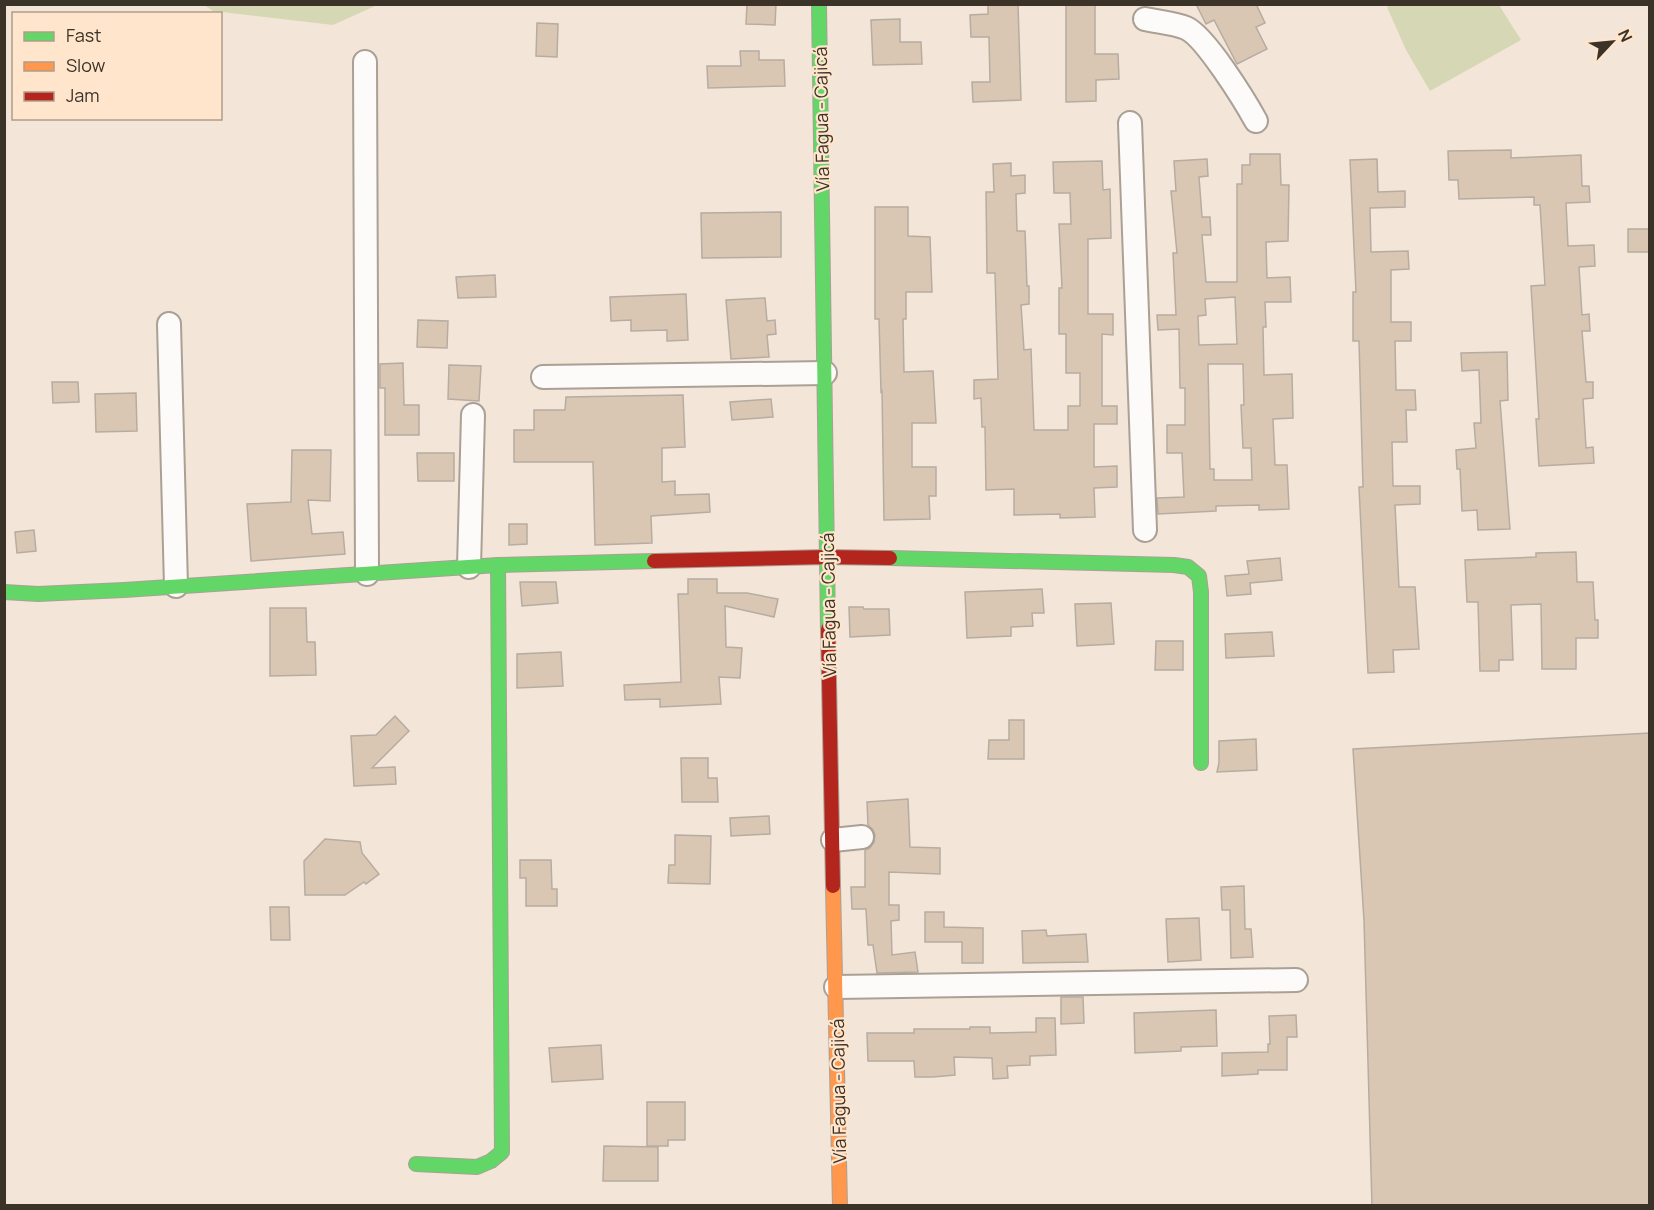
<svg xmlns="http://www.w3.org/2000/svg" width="1654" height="1210" font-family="Manrope,sans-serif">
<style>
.green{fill:#d6d7b5}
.building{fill:#d9c7b4;stroke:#b7aca2;stroke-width:1.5;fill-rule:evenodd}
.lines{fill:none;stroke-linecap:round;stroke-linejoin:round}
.street-casing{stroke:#aaa095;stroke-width:26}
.fast-casing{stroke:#aaa095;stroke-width:16}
.slow-casing{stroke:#aaa095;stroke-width:16}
.jam-casing{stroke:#aaa095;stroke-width:16}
.street{stroke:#fdfbf9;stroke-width:22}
.fast{stroke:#63d668;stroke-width:14}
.slow{stroke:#ff974d;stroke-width:14}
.jam{stroke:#b3261e;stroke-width:14}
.labels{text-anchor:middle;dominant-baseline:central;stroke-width:4.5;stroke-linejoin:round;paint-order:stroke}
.street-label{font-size:18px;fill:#3b3228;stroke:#ffe5cc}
</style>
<rect width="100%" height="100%" fill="#f3e5d8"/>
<g class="green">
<path d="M1391,4L1499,5L1521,40L1430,91L1406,50L1387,7Z"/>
<path d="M204,5H377L333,25L213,11Z"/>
</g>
<g class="building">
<path d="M747,4H776L775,25L746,24Z"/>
<path d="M988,4H1018L1021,100L973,102L972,82H990L989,37H971L970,15L988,14Z"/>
<path d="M1066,4H1095V54H1118L1119,79L1096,80V101L1066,102Z"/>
<path d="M1196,4H1256L1265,23L1256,27L1267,49L1237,64L1214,20L1206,24Z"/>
<path d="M900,19V42H921L922,64L873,65L871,20Z"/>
<path d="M537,23L558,24L557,57L536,56Z"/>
<path d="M740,51H759V60H784L785,86L708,88L707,66H741Z"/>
<path d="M1511,150V158L1581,155L1582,186H1589L1590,202L1566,203L1568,246L1594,245L1595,266L1579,267L1582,315L1589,314L1590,331H1582L1586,382H1593V398L1583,399L1586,448L1593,447L1594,463L1539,466L1536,419H1539L1531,286L1545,285L1540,205H1534V197L1459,199L1458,180H1449L1448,151Z"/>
<path d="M1250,154H1280L1281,185H1289L1288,241L1266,242L1267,278L1290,277L1291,302H1265L1266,327H1263L1264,375L1292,374L1293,418L1273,419L1275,465H1287L1289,509L1259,510V505L1216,506V511L1158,514L1157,498L1184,497L1182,453H1167V425H1185V388H1180L1179,329L1158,330L1157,315H1176L1173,253H1177L1171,191H1176L1174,161L1207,159L1208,176L1199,177L1202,217H1210L1211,235H1202L1206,282H1237V184H1242V165H1250ZM1235,297L1237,344L1199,345L1198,316L1206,315L1205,299ZM1208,364H1243L1244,405H1241L1243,448H1251L1252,480H1214V469H1210Z"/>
<path d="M1377,159L1378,192L1405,191V207L1370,208L1371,252L1408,251L1409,269L1391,270V322H1411V341H1395L1396,390H1415L1416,410H1406L1407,442H1392L1393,486H1420V504L1395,505L1399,587H1415L1419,649L1393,650L1394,672L1368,673L1359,487H1363L1359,341H1353V292H1356L1350,160Z"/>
<path d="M1102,161L1103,190L1110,189L1111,238L1088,239V314H1113V335L1102,334V406H1117V424H1094V467L1117,466V487L1094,488L1095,517L1060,518V514L1014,515V489L986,490L985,427H982L981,398L974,399V380L998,379L995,273H987L986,192H994L993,164L1011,163V176L1025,175V193L1016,194L1017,231H1025L1027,286H1029V304L1021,305L1024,350L1031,349L1034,430H1068V406H1080V373H1066V334H1059V288H1062L1059,224H1071L1070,193H1054L1053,162Z"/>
<path d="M875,207H908V236L930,237L932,292H906V319H903L904,372L933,371L936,423H912V467H936V496H929L930,519L884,520L882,391L881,392L879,319H875Z"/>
<path d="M781,212V257L702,258L701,213Z"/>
<rect x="1628" y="229" width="22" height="23"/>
<path d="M495,275L496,297L458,298L456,277Z"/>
<path d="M686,294L688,340L667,341V330L631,331V320L611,321L610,297Z"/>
<path d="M765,298L767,321L775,320L776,334L767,335L769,357L731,359L726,300Z"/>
<path d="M418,320L448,321L447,348L417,347Z"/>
<path d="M1507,352L1508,400L1500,401L1510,529L1478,530L1477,510L1462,511L1460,469H1457L1456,450L1476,448L1474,423H1481L1479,370L1462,371L1461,353Z"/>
<path d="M403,363L404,405H419V435H385V388H380V364Z"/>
<path d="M449,365L481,366L479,401L448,399Z"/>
<path d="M52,382H78L79,402L53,403Z"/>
<path d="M136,393L137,431L96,432L95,394Z"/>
<path d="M683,395L685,447L662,448V482L675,481V495L709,494L710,512L651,516L652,543L595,545L593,462H514V430H534V410H565L566,397Z"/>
<path d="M771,399L773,417L732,420L730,402Z"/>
<path d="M292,450H331L330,501L308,500L312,534L343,532L345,554L251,561L247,504L291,502Z"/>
<path d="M417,453H454V481H418Z"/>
<path d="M509,524H527V544L509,545Z"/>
<path d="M34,530L36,551L17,553L15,532Z"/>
<path d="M1576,552L1577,582H1593L1595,620H1598V638H1576V669H1542L1541,604L1511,605L1513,660H1499V671H1480L1478,602H1467L1465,560L1536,557V553Z"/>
<path d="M1280,558L1282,580L1250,583L1251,594L1227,596L1225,576L1249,574L1247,561Z"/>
<path d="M688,579H717V593H747L778,599L774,617L725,606L726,647L742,648L740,678L719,677L721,704L660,707V699L625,700L624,685L681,682L678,594H688Z"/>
<path d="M520,582H556L558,603L522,606Z"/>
<path d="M1042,589L1044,613H1032L1033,626L1011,627V636L967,638L965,592Z"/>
<path d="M1111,603L1114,644L1077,646L1075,604Z"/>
<path d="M849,607H863L864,609H889L890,635L850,637Z"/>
<path d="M270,608H306L307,642H315L316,675L270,676Z"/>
<path d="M1272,632L1274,656L1226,658L1225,634Z"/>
<path d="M1156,641H1183V670H1155Z"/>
<path d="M561,652L563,686L517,688V654Z"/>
<path d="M395,716L409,731L372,768L395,767L396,784L354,786L351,736L376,735Z"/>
<path d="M1009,720H1024V759H988L989,740H1009Z"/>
<path d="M1650,733V1206H1372L1364,920L1353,749Z"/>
<path d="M1256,739L1257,770L1217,772L1219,763V741Z"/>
<path d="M681,758H708V778H717L718,802H682Z"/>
<path d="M908,799L910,847L940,848V874L889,872V905H899V920L891,921L892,955L915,952L918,972L877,973L873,945H868L866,909H852L851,887H865V850L870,848L874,842L875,835L873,830L868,825L867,802Z"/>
<path d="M769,816L770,834L731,836L730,818Z"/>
<path d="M675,835L711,836L710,884L668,883L669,865H675Z"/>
<path d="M325,839L360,842L362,853L379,874L366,884L364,882L345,895H305L304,861Z"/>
<path d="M520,860H551L552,889H557V906H526V878H520Z"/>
<path d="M1244,886L1245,929H1251L1253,957L1231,958L1230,910H1222L1221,887Z"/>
<path d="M270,907H289L290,940H271Z"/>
<path d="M925,912H944V927L983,928V963H962V942H925Z"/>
<path d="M1199,918L1201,960L1168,962L1166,919Z"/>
<path d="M1046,930L1047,936L1086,934L1088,962L1023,963L1022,931Z"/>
<path d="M1061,997H1083L1084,1023L1061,1024Z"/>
<path d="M1216,1010L1217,1046L1181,1047V1051L1135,1053L1134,1013Z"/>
<path d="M1296,1015L1297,1037H1287V1070H1258V1074L1222,1076V1053L1268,1052V1044H1270L1269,1016Z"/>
<path d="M1036,1018H1055L1056,1055L1030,1056V1065L1007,1066L1008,1078L993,1079L992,1058L954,1057L955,1075L933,1077H915L914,1061H868L867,1033H914V1029H970V1027H990V1033L1036,1032Z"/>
<path d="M601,1045L603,1079L552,1082L549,1048Z"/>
<path d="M647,1102H685V1140H668V1146H647Z"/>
<path d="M604,1146L658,1147V1181H603Z"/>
</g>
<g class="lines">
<g class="street-casing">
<g id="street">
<path d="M1145,19C1158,22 1174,23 1186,28C1205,36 1245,101 1256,121"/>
<path d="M365,62L367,574"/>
<path d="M1130,123L1145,530"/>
<path d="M169,324L176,586"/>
<path d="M543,377L825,373"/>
<path d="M469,567L473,415"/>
<path d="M833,840L862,837"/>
<path d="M836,987L1296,980"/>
</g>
</g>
<g class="fast-casing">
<g id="fast">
<path d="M819,4L828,629"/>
<path d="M890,558L1174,565L1188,567L1199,576L1201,592V763"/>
<path d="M4,592L38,594L124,590L498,565L654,561"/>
<path d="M416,1164L477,1167L491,1161L502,1152L498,565"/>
</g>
</g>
<g class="slow-casing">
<path id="slow" d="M833,886L840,1206"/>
</g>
<g class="jam-casing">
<g id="jam">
<path d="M654,561L826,557L890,558"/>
<path d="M828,629L833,886"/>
</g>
</g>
<use href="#street" class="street"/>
<use href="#fast" class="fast"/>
<use href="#slow" class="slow"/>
<use href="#jam" class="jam"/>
</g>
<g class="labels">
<g class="street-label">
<text transform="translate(821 119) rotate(-91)">Vía Fagua - Cajicá</text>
<text transform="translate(828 605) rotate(-91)">Vía Fagua - Cajicá</text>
<text transform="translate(838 1091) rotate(-91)">Vía Fagua - Cajicá</text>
</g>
</g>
<rect width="1654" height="1210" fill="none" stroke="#3b3228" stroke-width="12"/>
<rect x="12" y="12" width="210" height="108" fill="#ffe5cc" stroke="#b19d8a" stroke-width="1.5"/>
<rect x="24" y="32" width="30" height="9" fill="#63d668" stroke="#b19d8a" stroke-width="1.5"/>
<text x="66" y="42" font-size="18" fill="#3b3228">Fast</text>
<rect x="24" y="62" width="30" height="9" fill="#ff974d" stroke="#b19d8a" stroke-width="1.5"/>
<text x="66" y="72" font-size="18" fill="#3b3228">Slow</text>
<rect x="24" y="92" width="30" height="9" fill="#b3261e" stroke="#b19d8a" stroke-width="1.5"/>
<text x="66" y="102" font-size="18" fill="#3b3228">Jam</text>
<g transform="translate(1612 42) rotate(64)" stroke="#ffe5cc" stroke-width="4.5" paint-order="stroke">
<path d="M0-4.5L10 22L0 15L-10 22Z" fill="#3b3228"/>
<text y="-9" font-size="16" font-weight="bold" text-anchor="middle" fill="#3b3228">N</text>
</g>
</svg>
